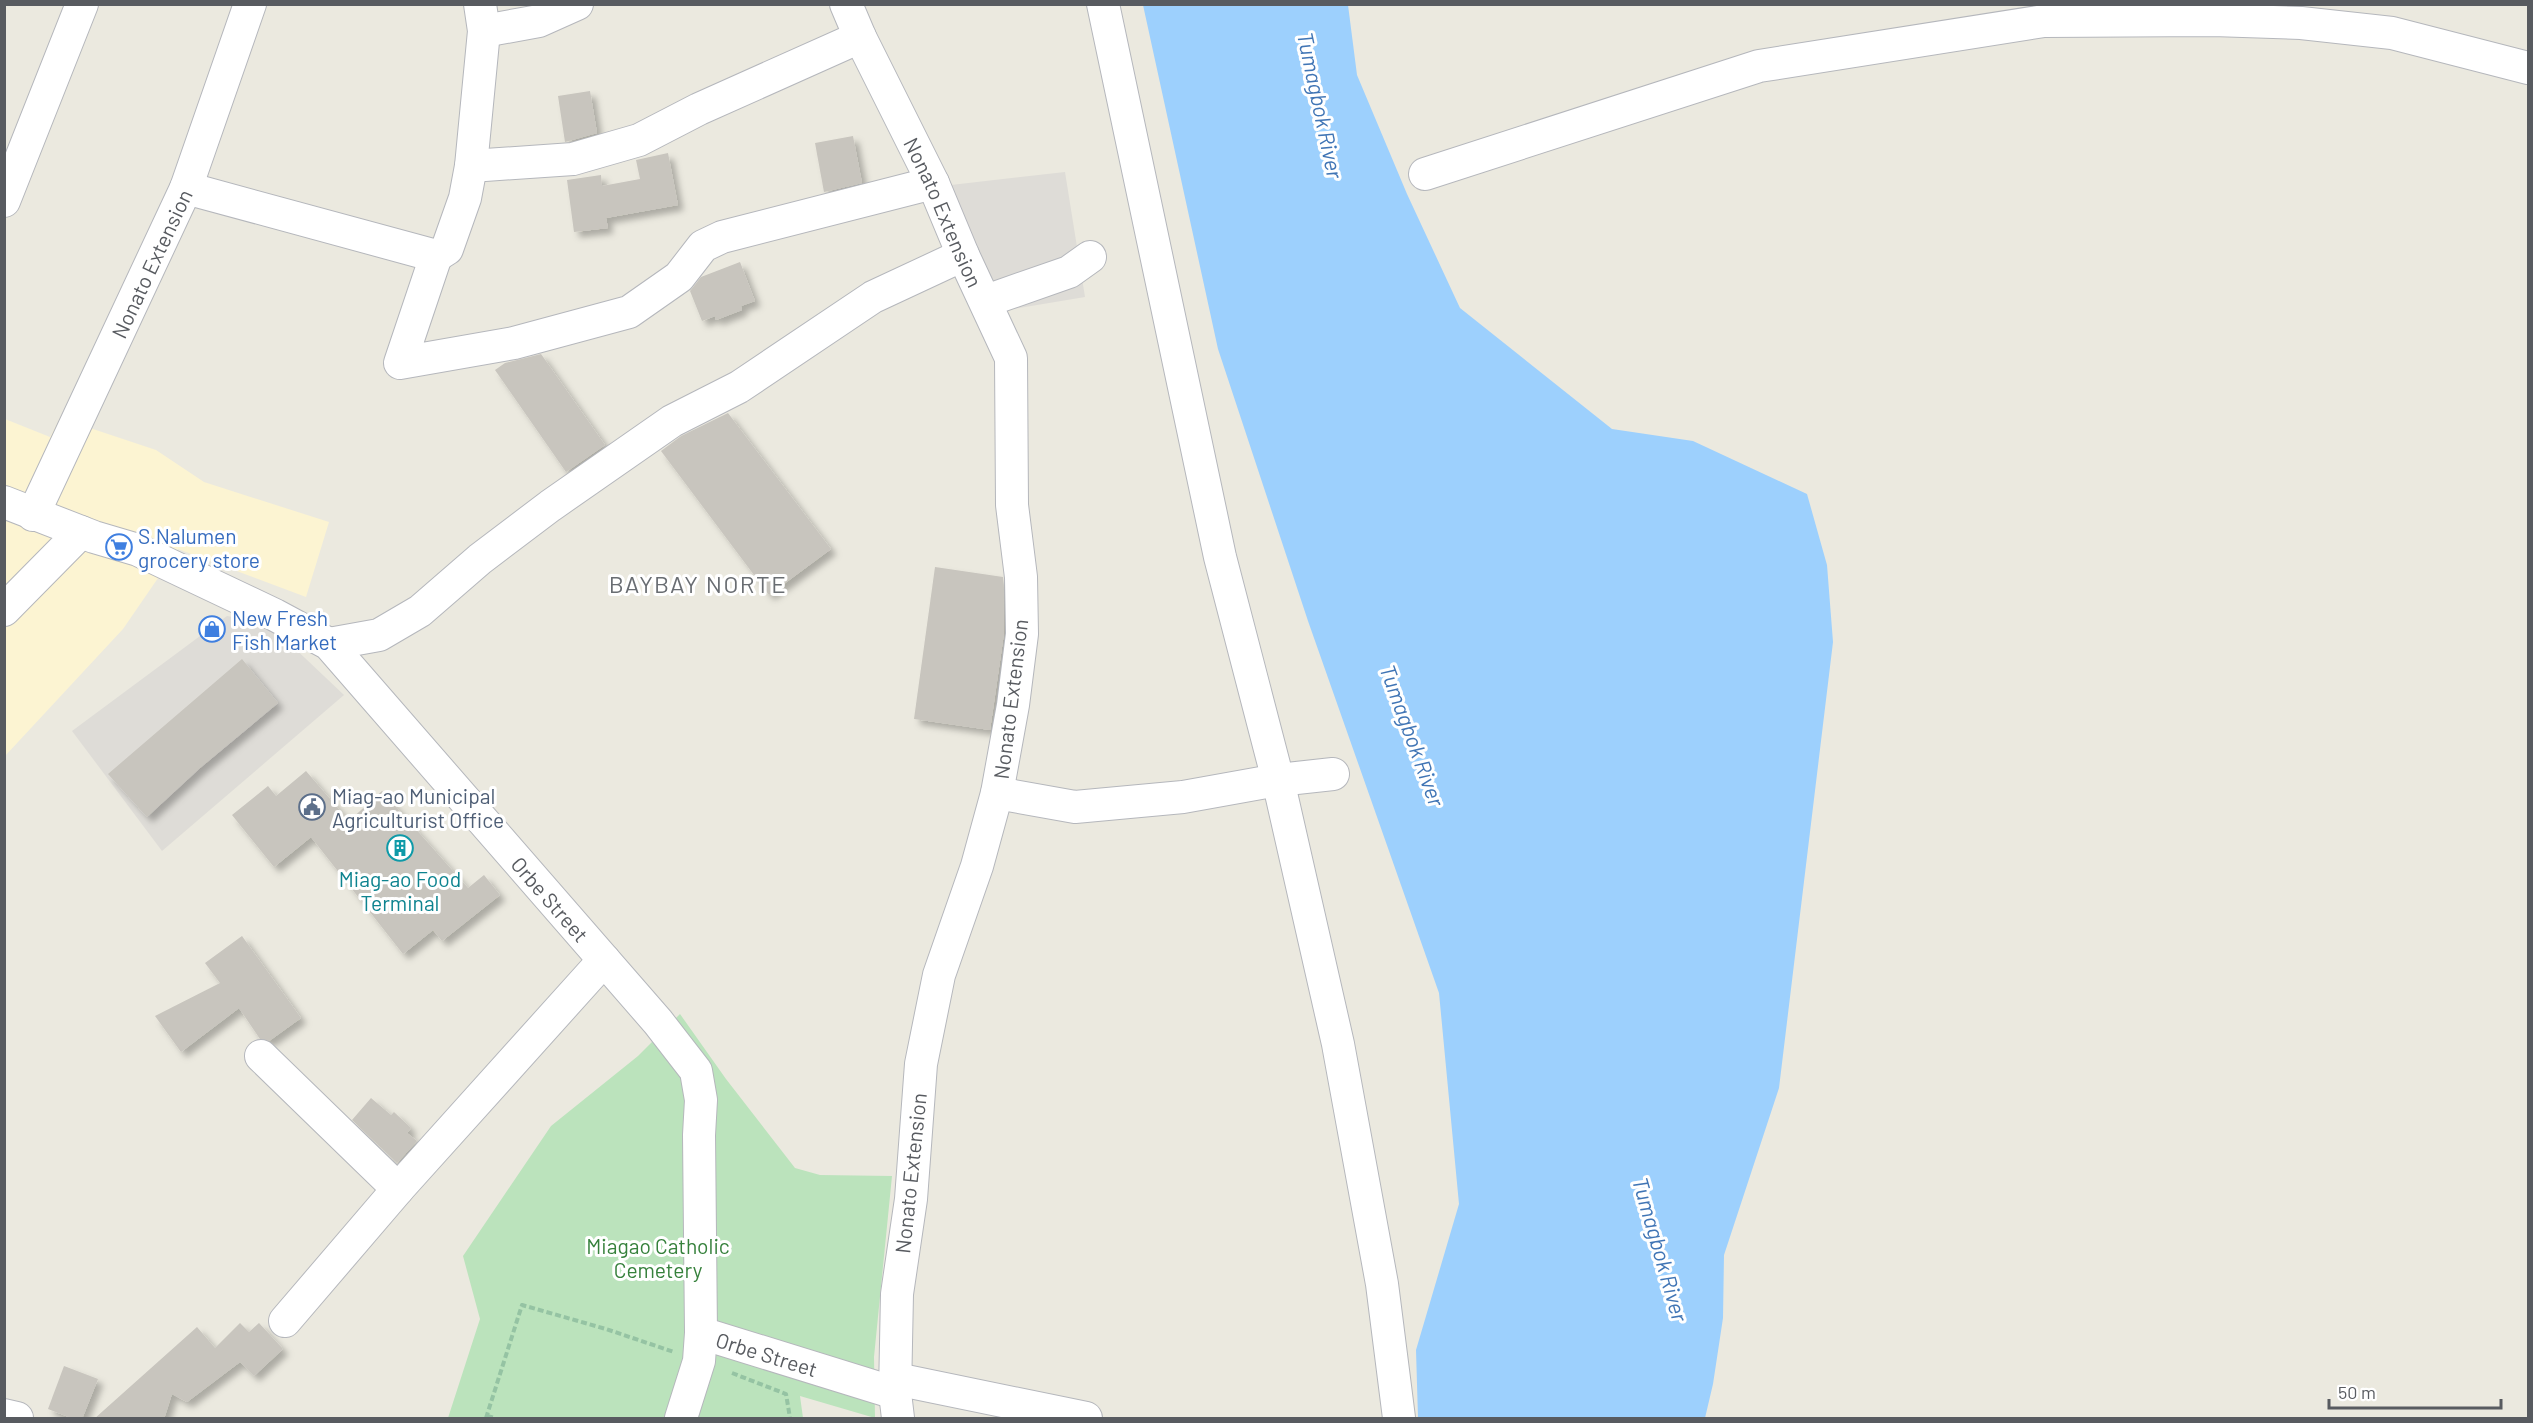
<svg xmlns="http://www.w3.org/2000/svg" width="2533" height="1423" font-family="Barlow,sans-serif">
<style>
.commercial{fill:#fcf4d2}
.industrial{fill:#dedcd7}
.green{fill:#bbe3bc}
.water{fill:#9dd0fd}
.building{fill:#c8c5be;filter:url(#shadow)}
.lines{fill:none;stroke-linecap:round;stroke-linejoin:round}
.minor-casing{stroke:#b5b7bc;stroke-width:34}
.path{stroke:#95c3a3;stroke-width:4;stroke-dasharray:6 3;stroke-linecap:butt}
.minor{stroke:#fff;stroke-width:32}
.labels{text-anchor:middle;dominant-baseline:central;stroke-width:6;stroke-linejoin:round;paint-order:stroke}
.street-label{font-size:21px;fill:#585b60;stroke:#fff}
.shop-label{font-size:21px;fill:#366cbe;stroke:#fff;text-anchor:start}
.service-label{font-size:21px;fill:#4e5e75;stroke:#fff;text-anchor:start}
.culture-label{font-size:21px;fill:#0d838f;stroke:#fff}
.park-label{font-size:21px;fill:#36813c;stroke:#fff}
.water-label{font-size:22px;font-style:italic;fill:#4075b5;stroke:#fff}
.quarter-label{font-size:24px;letter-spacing:1.5px;fill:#696d72;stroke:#fff}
</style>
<defs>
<filter id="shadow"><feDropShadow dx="5.5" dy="5.5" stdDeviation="3" flood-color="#0004"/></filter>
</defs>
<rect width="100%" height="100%" fill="#ebe9df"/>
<path class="commercial" d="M60,418L156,450L204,482L329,522L306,597L178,549L123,629L5,756V419L50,437Z"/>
<g class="industrial">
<path d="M1065,172L1085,297L989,313L925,188Z"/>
<path d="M227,616L268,623L344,695L162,851L72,731Z"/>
</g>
<path class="green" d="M680,1014L726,1079L795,1168L820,1175L892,1176L874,1357L875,1418L800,1396L803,1418H448L480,1319L463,1256L551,1126L638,1056Z"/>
<path class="water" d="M1143,5H1348L1357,75L1407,194L1460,308L1612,429L1693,441L1807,494L1827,565L1833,642L1779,1088L1724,1255L1723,1318L1713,1384L1705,1418H1418L1416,1350L1459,1204L1439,993L1308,621L1218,349Z"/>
<g class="building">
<path d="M590,91L597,133L565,142L558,96Z"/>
<path d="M853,136L862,183L824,192L815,143Z"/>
<path d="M668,153L678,205L606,218L608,228L574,232L567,180L601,175L602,186L640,179L636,160Z"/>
<path d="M740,262L755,301L741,306L742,310L716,320L715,316L702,321L690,291L701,277Z"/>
<path d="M541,354L605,445L566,472L495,370L505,363Z"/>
<path d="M728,413L831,549L769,595L661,451L681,436Z"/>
<path d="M935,567L1003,577L1004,633L990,730L914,719Z"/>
<path d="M242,659L278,703L200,768L147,817L108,774Z"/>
<path d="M306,771L349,821L382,791L468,888L484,875L500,895L442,941L433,930L403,954L311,837L274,867L232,815L268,786L276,796Z"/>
<path d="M242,936L301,1018L269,1041L260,1039L239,1008L181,1052L155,1016L220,983L205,963Z"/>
<path d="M371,1098L391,1115L394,1112L411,1128L407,1133L417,1141L397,1163L352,1120Z"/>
<path d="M240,1323L249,1332L259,1323L283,1349L254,1376L240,1362L187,1402L172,1394L164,1419H94L197,1327L215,1348Z"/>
<path d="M64,1366L98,1379L82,1419H74L48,1409Z"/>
</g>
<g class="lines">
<g class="minor-casing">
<g id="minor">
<path id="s1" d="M846,4L860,37L933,183L963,255L1011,358L1012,505L1021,577L1022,634L1013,705L997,793L977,866L939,975L921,1064L911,1199L897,1294L895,1393L898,1418"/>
<path d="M1103,4L1220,557L1278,780L1338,1044L1382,1284L1399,1418"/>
<path d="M484,31L539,21L577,4"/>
<path d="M471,166L573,159L639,140L699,109L860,37"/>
<path d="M1425,174L1759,66L2044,21L2213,20L2301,23L2392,33L2528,68"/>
<path d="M186,188L436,256L447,249L465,198L471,166L484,31L480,4"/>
<path d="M4,201L82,4"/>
<path d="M436,256L400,363L514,343L629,312L679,277L703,246L722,237L933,183"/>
<path d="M986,301L1069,272L1090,257"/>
<path id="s2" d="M4,502L94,537L138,550L275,615L329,644L658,1022L696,1071L701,1100L699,1135L701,1333L699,1361L681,1418"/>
<path id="s3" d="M33,515L186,188L250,4"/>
<path d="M4,610L81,532"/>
<path d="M329,644L379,635L420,611L480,559L550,506L672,421L739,387L873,297L963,255"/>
<path d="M997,793L1075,807L1183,797L1278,780L1333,774"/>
<path d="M261,1056L398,1189"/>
<path d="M285,1321L398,1189L604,960"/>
<path id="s4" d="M701,1333L895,1393"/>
<path d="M896,1379L1086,1418"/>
<path d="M4,1415L17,1418"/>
</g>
</g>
<g class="path">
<path d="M732,1373L786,1394L790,1418"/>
<path d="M487,1416L495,1418"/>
<path d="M486,1418L522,1305L606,1329L674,1352"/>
</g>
<use href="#minor" class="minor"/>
</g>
<defs>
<g id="supermarket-ring" transform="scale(1.35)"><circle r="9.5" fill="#fff" stroke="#3f7fe0" stroke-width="1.5"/><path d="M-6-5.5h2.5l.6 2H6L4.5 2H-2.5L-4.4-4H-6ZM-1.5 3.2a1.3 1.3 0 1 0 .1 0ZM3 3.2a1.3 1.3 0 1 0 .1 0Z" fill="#3f7fe0"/></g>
<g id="shop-ring" transform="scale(1.35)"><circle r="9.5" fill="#fff" stroke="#3f7fe0" stroke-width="1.5"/><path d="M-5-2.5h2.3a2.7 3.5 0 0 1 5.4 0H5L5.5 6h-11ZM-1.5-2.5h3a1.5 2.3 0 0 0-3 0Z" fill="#3f7fe0"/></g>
<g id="civic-ring" transform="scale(1.35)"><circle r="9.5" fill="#fff" stroke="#5c6f8a" stroke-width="1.5"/><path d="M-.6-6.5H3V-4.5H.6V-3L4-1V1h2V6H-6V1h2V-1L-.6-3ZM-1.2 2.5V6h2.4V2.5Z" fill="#5c6f8a"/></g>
<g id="building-ring" transform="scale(1.35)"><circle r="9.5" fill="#fff" stroke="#0f9aa8" stroke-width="1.5"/><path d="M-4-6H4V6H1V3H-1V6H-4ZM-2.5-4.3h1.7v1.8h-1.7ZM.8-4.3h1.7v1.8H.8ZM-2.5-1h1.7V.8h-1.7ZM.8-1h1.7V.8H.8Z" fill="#0f9aa8"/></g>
</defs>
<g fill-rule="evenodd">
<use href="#supermarket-ring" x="119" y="547"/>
<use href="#shop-ring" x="212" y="629"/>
<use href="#civic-ring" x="312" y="807"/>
<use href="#building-ring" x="400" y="848"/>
</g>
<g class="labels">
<g class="street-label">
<text stroke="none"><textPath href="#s1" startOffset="230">Nonato Extension</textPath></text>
<text stroke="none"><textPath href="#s3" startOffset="278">Nonato Extension</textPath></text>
<text transform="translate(1010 699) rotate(-83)">Nonato Extension</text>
<text stroke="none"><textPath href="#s2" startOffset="693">Orbe Street</textPath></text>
<text transform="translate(910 1173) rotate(-84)">Nonato Extension</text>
<text stroke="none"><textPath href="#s4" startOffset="69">Orbe Street</textPath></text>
</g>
<g class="shop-label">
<text x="138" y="535">S.Nalumen<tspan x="138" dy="24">grocery store</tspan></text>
<text x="232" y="617">New Fresh<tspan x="232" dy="24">Fish Market</tspan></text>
</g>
<g class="service-label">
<text x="332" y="795">Miag-ao Municipal<tspan x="332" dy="24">Agriculturist Office</tspan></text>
</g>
<g class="culture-label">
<text x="400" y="878">Miag-ao Food<tspan x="400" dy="24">Terminal</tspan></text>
</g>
<g class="park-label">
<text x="658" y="1245">Miagao Catholic<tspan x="658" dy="24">Cemetery</tspan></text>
</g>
<g class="water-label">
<text transform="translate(1321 105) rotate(78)">Tumagbok River</text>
<text transform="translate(1413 735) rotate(70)">Tumagbok River</text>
<text transform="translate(1661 1249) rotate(74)">Tumagbok River</text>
</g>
<g class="quarter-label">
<text x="698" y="583">BAYBAY NORTE</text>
</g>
</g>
<rect width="2533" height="1423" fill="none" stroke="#585b60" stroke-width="12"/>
<path d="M2329 1399v9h172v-9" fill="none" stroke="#585b60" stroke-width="3"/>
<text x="2338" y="1399" font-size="18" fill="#585b60" stroke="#ffffff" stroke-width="4.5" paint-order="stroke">50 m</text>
</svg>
